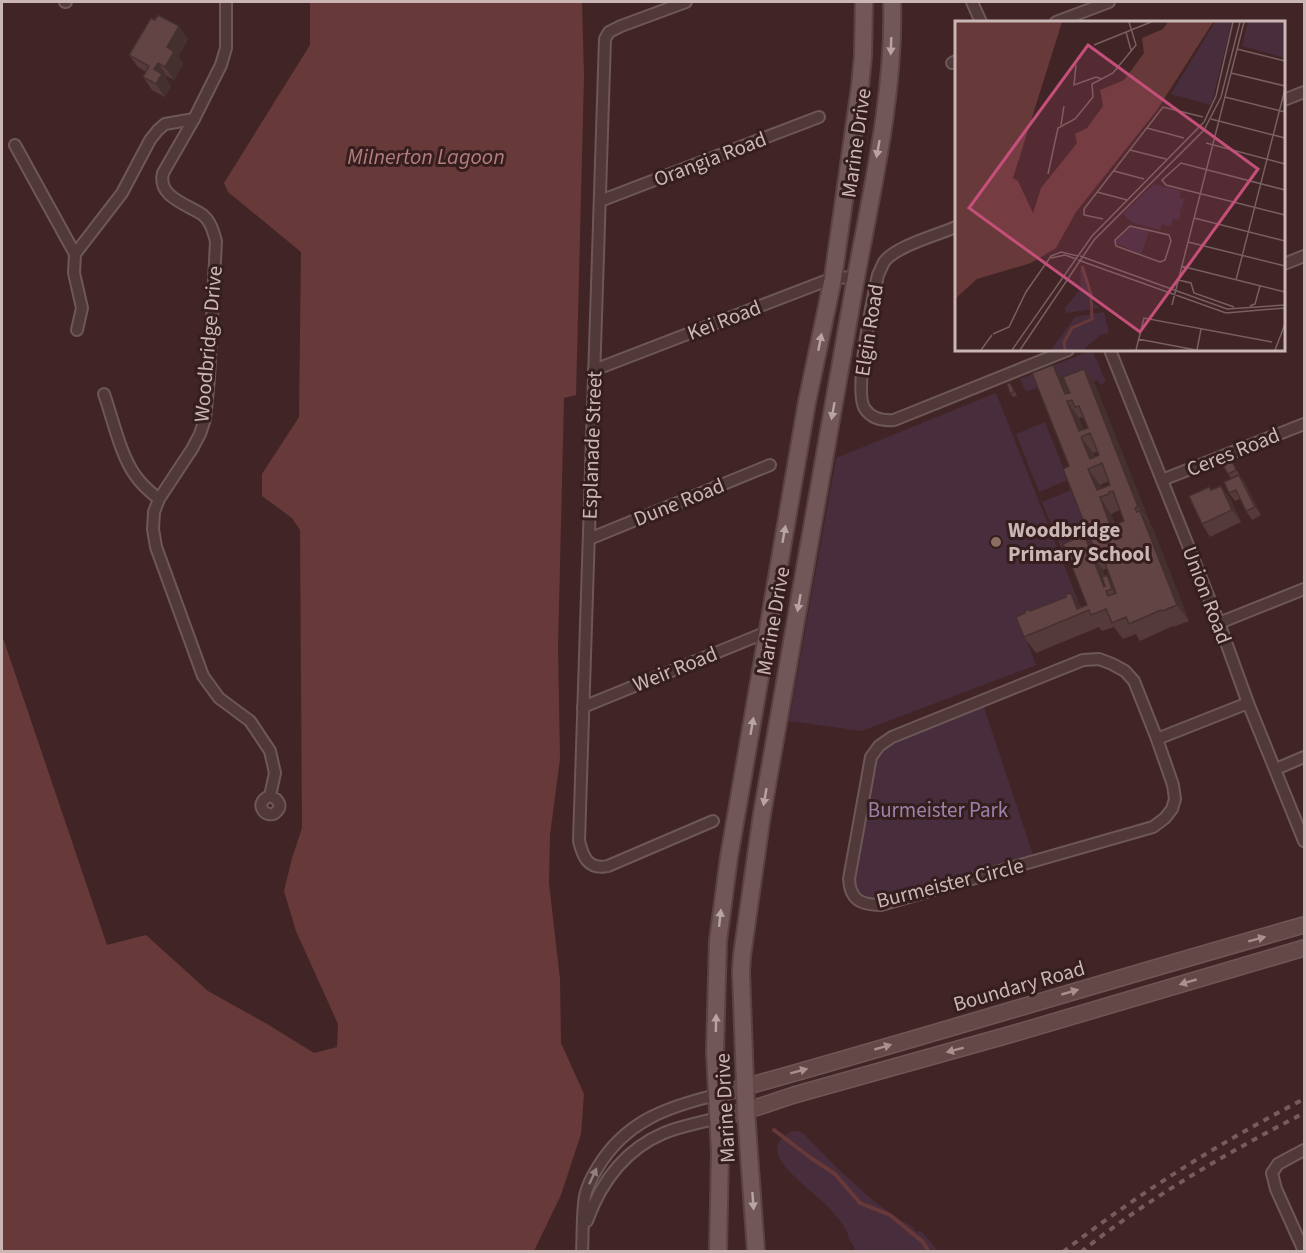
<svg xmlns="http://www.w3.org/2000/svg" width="1306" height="1253" font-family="'Source Sans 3',sans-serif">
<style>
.green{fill:#482d3c}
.water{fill:#683939}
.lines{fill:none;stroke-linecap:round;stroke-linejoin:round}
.stream{stroke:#683939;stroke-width:4}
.minor-casing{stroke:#6e5757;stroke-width:14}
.secondary-casing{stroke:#6e5757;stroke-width:18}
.primary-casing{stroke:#5a4343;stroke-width:20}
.minor{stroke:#51393a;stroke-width:10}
.secondary{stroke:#644847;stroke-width:15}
.primary{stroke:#715758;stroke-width:16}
.rail{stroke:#785b5c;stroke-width:4;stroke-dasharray:6 6;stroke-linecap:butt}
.wall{fill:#553a3b;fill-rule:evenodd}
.shaded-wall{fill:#453030}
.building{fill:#634445;stroke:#453030;stroke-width:1.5;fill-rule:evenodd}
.oneway{fill:#b9a3a3}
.oneway2{fill:#a7908f}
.oneway3{fill:#947e7e}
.education-dot{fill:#8d6e63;stroke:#361e1e;stroke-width:2}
.labels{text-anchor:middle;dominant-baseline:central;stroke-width:6;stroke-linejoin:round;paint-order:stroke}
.street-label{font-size:21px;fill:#cbb6b6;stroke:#361e1e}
.poi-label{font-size:21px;font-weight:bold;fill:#cbb6b6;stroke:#361e1e;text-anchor:start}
.park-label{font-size:21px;fill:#9c83ab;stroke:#361e1e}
.water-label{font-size:22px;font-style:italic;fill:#b27d7e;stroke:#361e1e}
.inset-river{fill:none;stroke:#683939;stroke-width:3}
.inset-road{fill:none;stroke:#785f60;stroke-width:1.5}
.view{fill:#c54f7b;fill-opacity:0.15;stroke:#c54f7b;stroke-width:3}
.inset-edge{fill:none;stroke:#cbb6b6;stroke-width:3}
</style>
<rect width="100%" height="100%" fill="#412526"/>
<g class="green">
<path d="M1092,350L1106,382L1100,385L1098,380L1074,390L1068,375L1026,392L1020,379Z"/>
<path d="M996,393L1081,608L1023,631L1036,665L862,731L789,721L836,458Z"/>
<path d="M1045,422L1068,480L1039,492L1016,434Z"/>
<path d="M1071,490L1095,548L1066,560L1042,502Z"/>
<path d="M982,701L1035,861L867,904L849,886L862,812L879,746Z"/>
<path d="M792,1131H798L804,1134L834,1165L871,1199L897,1218L913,1227L916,1232L921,1231L938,1251H855C854,1245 853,1245 849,1239C848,1237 848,1233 846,1230C843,1224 837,1217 832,1211C820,1196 776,1168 777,1148C778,1140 786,1135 792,1131Z"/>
</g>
<path class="water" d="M310,2H582L584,76L576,395L564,398L558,647L560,759L550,835L549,883L560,979L561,1043L584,1094L581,1134L561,1195L534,1251H2V635L107,945L146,935L208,991L267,1024L314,1053L337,1047L338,1024L296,931L284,891L292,858L302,828L300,530L292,518L262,496V474L299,417L301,252L228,192L224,183L310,45Z"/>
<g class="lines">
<path class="stream" d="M774,1130L811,1158L835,1174L860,1203L890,1215L923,1242L929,1252"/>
<g class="minor-casing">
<g id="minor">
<path d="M65,2H66"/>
<path d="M226,2V48L221,65L194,119L163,173C157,197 187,204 203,215C211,222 213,231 216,241L209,378L205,419L200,434L192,449L159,499L154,512L153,529L156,547L203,676L219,698L250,721L270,751L275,773L270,796C251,803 268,822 277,811C283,805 277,798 270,796"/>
<path d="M686,2L621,26L609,32L605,39L579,841C583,857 588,870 608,866L713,821"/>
<path d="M972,2L981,22"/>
<path d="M1056,22L1109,2"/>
<path d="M952,63L956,61"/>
<path d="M1284,100L1304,92"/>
<path d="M15,145L75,254L122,193L150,140L158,130L165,124L194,119"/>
<path d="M600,201L819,117"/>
<path d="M956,227C937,235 896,246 884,262C882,266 880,271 878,275C873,298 853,393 865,409C872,419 882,421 894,420L1068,350"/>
<path d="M75,254L74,273L82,308L77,330"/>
<path d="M1284,264L1304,256"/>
<path d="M1110,350L1219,623L1248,703L1304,841"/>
<path d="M594,370L833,278L856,277"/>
<path d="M104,394C113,419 120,454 135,475C141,484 150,492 159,499"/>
<path d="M1162,480L1304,424"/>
<path d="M589,539L770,465"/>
<path d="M1219,623L1304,589"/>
<path d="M1099,659L1112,664L1125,671L1134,681L1157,739L1173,785L1175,799L1172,809L1165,818L1153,827L881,905C861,905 850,900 849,879L871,757L879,746L892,737L1083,660Z"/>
<path d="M583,707L767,632"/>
<path d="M1157,739L1248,703"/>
<path d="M1276,769L1304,757"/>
<path d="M1304,1150L1278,1164L1272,1173L1276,1189L1304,1251"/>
<path d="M587,1221C601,1182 624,1150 664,1133C680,1126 700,1123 717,1118"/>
<path d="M582,1252C583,1234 582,1214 585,1196C587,1187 593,1175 598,1167C626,1121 667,1107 716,1095"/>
</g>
</g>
<g class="secondary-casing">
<g id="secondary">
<path d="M716,1095C913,1041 1108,980 1304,925"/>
<path d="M717,1118L746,1111L794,1095L1012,1034L1304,948"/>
</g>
</g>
<g class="primary-casing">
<g id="primary">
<path d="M718,1252L720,1153L715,1051L717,977L718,941L729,857L807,402L833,278L860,87L863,56L864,2"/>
<path d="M756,1252L746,1111L741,972L742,956L762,814L856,277C872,189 895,92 892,2"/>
</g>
</g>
<use href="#minor" class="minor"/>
<use href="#secondary" class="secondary"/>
<use href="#primary" class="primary"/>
<g class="rail">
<path d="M1063,1252C1139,1193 1219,1143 1304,1099"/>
<path d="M1081,1252C1150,1197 1227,1153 1304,1113"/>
</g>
</g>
<g class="wall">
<path d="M188,39L178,56L183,64L174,80L167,76L165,78L171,86L165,97L152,90L143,77L146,72L138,67L129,55Z"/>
<path d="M1084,369L1095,385L1150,523H1149L1152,527L1189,621L1173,627V626L1140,641L1136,634L1123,639L1114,627L1102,631L1099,627L1036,653L1024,637L1030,611L1081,607L1087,605L1092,545H1093L1069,466L1065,382L1069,393ZM1082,417L1085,422L1088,428L1083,430L1079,418ZM1097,452L1099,455L1094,457L1093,453ZM1109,481L1110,485L1101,489L1100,485ZM1120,510L1124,521L1117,528L1111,514ZM1107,568L1113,584L1105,576L1103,570Z"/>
<path d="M1010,383L1013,387L1017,396L1013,397L1010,393Z"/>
<path d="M1232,461L1239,474L1231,478L1228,474Z"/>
<path d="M1239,475L1245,483L1261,515L1252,520L1246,511L1240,499L1235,501L1229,493Z"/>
<path d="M1209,487L1211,490L1230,498L1241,522L1210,537L1202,524Z"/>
</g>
<g class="shaded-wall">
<path d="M179,26L188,39L178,56L183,64L174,80L165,67L167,47Z"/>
<path d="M158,63L167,76L165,78L171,86L165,97L156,84L154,69Z"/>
<path d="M1053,365L1065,382L1072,400L1065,394Z"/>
<path d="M1084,369L1095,385L1150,523L1138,507Z"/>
<path d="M1067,401L1079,418L1085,435L1079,431Z"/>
<path d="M1081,437L1093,453L1097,465L1090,459Z"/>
<path d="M1088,469L1100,485L1104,496L1097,490Z"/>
<path d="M1239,475L1245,483L1261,515L1255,507Z"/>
<path d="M1221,486L1230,498L1241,522L1232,510Z"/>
<path d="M1100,497L1111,514L1124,547L1112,530Z"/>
<path d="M1135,508L1144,520L1140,511L1152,527L1189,621L1177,605Z"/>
<path d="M1084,535L1096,551L1089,547Z"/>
<path d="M1091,553L1103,570L1110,590L1104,587Z"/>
<path d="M1107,575L1119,592L1124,606L1112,589Z"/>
<path d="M1071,593L1083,609H1077Z"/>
</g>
<g class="building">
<path d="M158,15L179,26L167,47L174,52L165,67L158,63L154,69L162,74L156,84L143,77L149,66L129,55L151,18L155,20Z"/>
<path d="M1053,365L1065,394L1070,393L1063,377L1084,369L1138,507L1135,508L1137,512L1140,511L1177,605L1162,611L1161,610L1129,624L1126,617L1112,623L1106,609L1091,615L1089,610L1024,637L1016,617L1025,613L1024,612L1029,609L1030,611L1066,597L1065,595L1071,593L1077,609L1087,605L1063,544L1084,535L1089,547L1093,545L1063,469L1069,466L1032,373ZM1072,400L1075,407L1079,406L1088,428L1079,431L1067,401ZM1090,433L1099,455L1090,459L1081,437ZM1102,463L1110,485L1097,490L1088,469ZM1113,491L1124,521L1117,524L1119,527L1112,530L1100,497L1109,494V492ZM1100,550L1116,593L1108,596L1106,591L1112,589L1107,575L1102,577L1105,586L1104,587L1091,553Z"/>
<path d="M1010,383L1014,392L1010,393L1007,384Z"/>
<path d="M1232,461L1236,470L1228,474L1223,465Z"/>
<path d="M1239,475L1255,507L1246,511L1236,490L1229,493L1224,482Z"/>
<path d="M1221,486L1232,510L1202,524L1189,496L1209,487L1211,490Z"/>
</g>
<defs><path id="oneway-solid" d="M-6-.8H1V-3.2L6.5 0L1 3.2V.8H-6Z" transform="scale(1.5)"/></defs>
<g class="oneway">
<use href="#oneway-solid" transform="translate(891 46) rotate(92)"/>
<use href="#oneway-solid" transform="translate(878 149) rotate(100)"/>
<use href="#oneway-solid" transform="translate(820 342) rotate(-79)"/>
<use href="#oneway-solid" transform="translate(833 411) rotate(100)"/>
<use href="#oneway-solid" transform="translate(784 534) rotate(-80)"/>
<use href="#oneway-solid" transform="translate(799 603) rotate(100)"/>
<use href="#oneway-solid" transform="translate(752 726) rotate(-80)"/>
<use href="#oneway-solid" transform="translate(765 797) rotate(100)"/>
<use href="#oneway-solid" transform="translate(720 918) rotate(-84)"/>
<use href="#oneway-solid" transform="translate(716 1023) rotate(-89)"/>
<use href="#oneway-solid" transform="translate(753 1201) rotate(86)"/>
</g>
<g class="oneway2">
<use href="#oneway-solid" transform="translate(1257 939) rotate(-15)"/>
<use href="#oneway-solid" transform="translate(1188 982) rotate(164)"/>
<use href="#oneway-solid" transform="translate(1070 992) rotate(-16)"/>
<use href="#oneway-solid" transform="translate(883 1047) rotate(-16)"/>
<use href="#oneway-solid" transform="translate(955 1050) rotate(165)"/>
<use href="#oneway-solid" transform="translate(799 1071) rotate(-15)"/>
</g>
<use class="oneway3" href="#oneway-solid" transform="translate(593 1176) rotate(-65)"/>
<circle class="education-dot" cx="996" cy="542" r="6"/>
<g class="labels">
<g class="street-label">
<text transform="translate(856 143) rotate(-82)">Marine Drive</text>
<text transform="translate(710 159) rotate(-21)">Orangia Road</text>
<text transform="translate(724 320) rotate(-21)">Kei Road</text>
<text transform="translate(869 330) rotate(-81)">Elgin Road</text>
<text transform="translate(208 344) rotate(-85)">Woodbridge Drive</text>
<text transform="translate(592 445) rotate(-88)">Esplanade Street</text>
<text transform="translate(1233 452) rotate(-22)">Ceres Road</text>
<text transform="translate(679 502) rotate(-22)">Dune Road</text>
<text transform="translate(1207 595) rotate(69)">Union Road</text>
<text transform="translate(773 621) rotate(-80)">Marine Drive</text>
<text transform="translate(675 669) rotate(-22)">Weir Road</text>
<text transform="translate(950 883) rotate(-14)">Burmeister Circle</text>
<text transform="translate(1019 986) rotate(-16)">Boundary Road</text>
<text transform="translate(725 1108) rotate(-93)">Marine Drive</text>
</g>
<g class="poi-label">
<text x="1008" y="530">Woodbridge<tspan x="1008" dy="24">Primary School</tspan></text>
</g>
<g class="park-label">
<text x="938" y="810">Burmeister Park</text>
</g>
<g class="water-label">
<text x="426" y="157">Milnerton Lagoon</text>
</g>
</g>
<g transform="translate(955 21)">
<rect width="330" height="330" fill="#412526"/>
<path d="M260,1H277L256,84L216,73ZM293,1H330V37L287,25ZM199,163L226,170L224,177L229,178L227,188L221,187L226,189L224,199L218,198L216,206L207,203L205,209L176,201L168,193ZM175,205L195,208L186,234L159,221ZM129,246L137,281L145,287L111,292L110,287L126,267L125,249ZM149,291L154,312L145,314L128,329H96L120,296Z" fill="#482d3c"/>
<path d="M0,1H107L58,157L63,160L78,192L86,167L122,122L120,113L132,107L148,85L145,69L169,59L189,32L187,17L208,8L213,1H258L202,89L121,191L101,227L76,242L22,258L0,278Z" fill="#683939"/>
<path class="inset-river" d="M110,329L109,321L117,307L137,298L136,273L127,245"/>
<path class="inset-road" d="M171,11L176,29M139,24L196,1M282,28L330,40M121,44L119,64L141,56L147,58M276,52L330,65M270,76L330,91M256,98L330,117M106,104L109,85M192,107L229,117M251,122L330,143M175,129L211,138M159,150L189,158M93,153L103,107L120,98L138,76L137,63L158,52L181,24L174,1M330,169L226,142L207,159L211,164L330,194M142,171L172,179M239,197L330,220M148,198L129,194V188L208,86L248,96M175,205L214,214L216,220L210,239L205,241L161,225L160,219ZM233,221L330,245M125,235L272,288L330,284M96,237L110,234L121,238M123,239L271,292L330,287M226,245L330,271M223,259L236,262L239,272L279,286M281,259L330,68M217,284L289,1M295,285L300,283L305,265M38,313L54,306L71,271L96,235L106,231L123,235M183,318L241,329M26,329L37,314M57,329L137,215L249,101L261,75L278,1M65,329L139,219L249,109L266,76L285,1M181,329L189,297L317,321M242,329L246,308M320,329L330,303"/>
<path class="view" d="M133,24L303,148L185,311L14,187Z"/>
<rect width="330" height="330" class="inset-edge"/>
</g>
<rect width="1306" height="1253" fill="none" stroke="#cbb6b6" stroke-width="6"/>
</svg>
